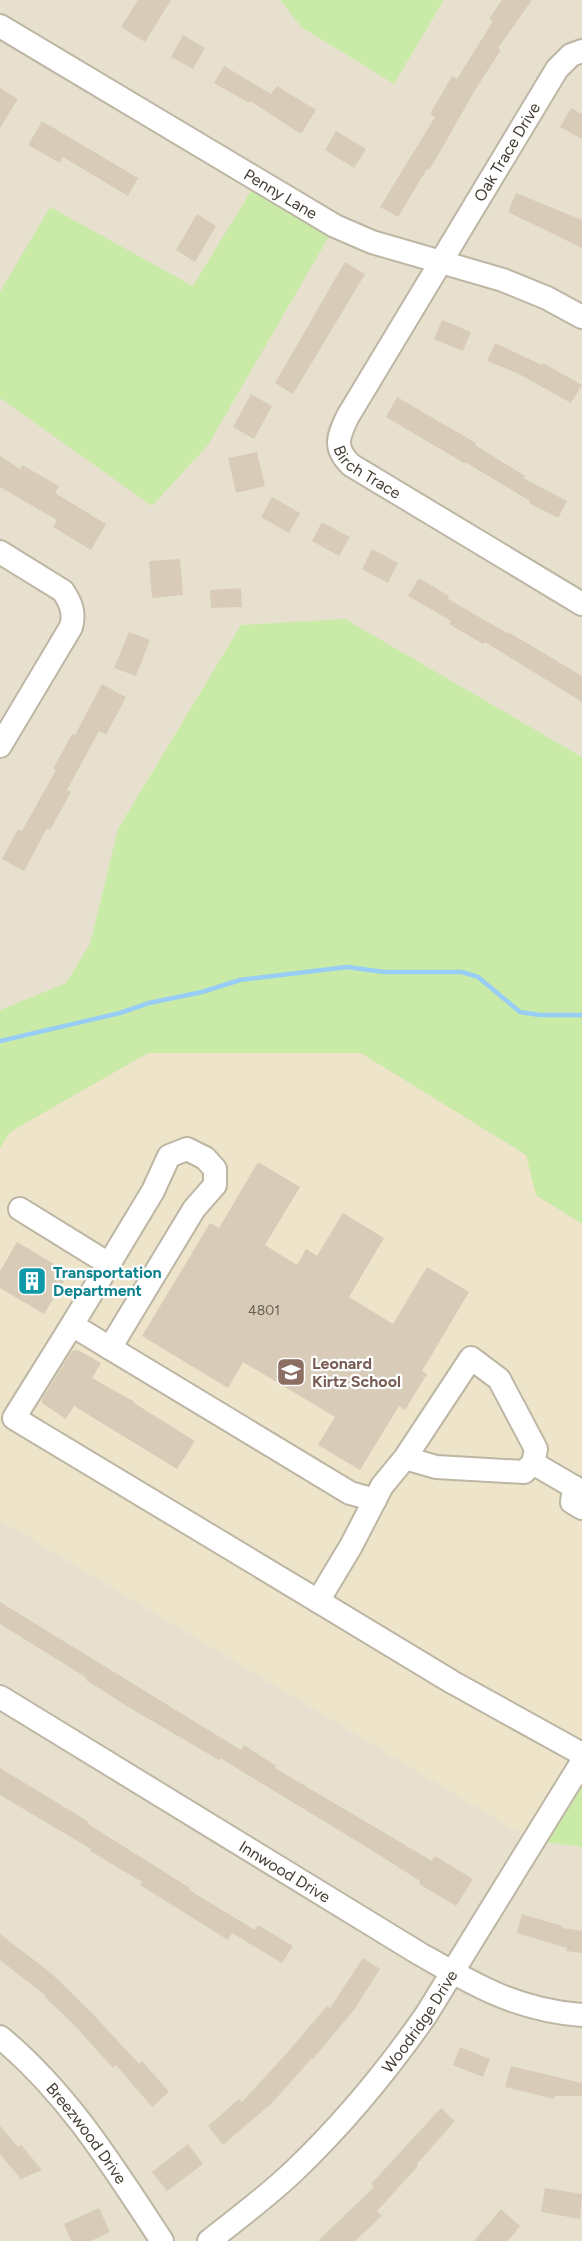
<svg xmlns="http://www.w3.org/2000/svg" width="582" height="2241" font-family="Figtree,sans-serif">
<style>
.residential{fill:#e7e0cf}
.education{fill:#ede4ca}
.green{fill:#caeaa7}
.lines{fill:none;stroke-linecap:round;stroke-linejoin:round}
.stream{stroke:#98cdf5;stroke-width:4.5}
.building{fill:#d8ccb9}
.minor-casing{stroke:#beb6a4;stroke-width:26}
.minor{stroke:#fff;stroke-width:22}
.labels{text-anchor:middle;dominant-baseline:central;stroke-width:4.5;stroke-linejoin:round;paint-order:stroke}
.number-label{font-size:14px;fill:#696154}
.street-label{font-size:16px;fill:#443d32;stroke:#fff}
.culture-label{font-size:16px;font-weight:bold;fill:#0d838f;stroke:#fff;text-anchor:start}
.education-label{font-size:16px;font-weight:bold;fill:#785e54;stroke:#fff;text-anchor:start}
</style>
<rect width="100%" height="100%" fill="#f2eee2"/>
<path class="residential" d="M0,0H280L301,27L394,84L444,0H582V2241H0Z"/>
<path class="education" d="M148,1053H361L526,1155L536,1195L582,1224V1762L533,1841L0,1520V1148L10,1132Z"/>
<g class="green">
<path d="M280,0H444L394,84L301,27Z"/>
<path d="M257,181L335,226L208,445L152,506L0,398V292L50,207L193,286Z"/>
<path d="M345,619L582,757V1224L536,1195L526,1155L361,1053H148L10,1132L0,1148V1010L66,983L90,944L118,829L241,625Z"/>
<path d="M582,1781V1847L545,1842Z"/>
</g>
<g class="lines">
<path class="stream" d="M0,1041L120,1013L149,1003L202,992L240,980L347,967L384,972H462L478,977L520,1012L540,1015H582"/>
</g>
<g class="building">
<path d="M138,0H171L145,42L121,27Z"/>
<path d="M502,0H532L498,48L501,50L475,90L444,145L429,170L427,169L398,217L380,207L435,117L430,114L452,76L457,79L493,21L489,19Z"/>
<path d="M183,35L205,48L193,69L171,57Z"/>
<path d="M224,66L271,94L277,86L316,110L301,134L250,101L249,103L214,83Z"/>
<path d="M0,88L18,99L0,128Z"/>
<path d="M571,108L582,114V139L560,127Z"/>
<path d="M42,121L138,178L128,196L63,157L60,163L28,145Z"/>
<path d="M336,131L366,149L354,168L325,150Z"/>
<path d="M516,193L582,220V248L508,212Z"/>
<path d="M197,214L216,226L195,262L176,250Z"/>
<path d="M345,262L365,274L293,394L275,383Z"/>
<path d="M442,320L471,332L463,351L434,339Z"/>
<path d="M495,343L542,365L543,363L582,385L571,403L517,373L487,361Z"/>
<path d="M251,394L272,406L254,439L233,427Z"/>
<path d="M397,397L476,443L475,445L525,476L523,478L567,501L558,518L529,503L530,501L465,462L464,463L386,417Z"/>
<path d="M257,452L265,486L236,493L228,458Z"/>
<path d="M0,456L20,469L22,465L59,486L55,493L106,524L91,550L53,527L57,520L0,487Z"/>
<path d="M272,497L300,513L289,533L261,517Z"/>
<path d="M322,522L350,537L339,556L312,541Z"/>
<path d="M372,549L398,563L388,583L362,569Z"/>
<path d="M180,559L183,595L152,598L149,561Z"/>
<path d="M419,578L449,596L448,599L509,634L510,633L582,676V702L485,642L483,644L449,624L451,621L408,596Z"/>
<path d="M241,588L242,607L211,608L210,590Z"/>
<path d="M129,632L150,640L136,676L114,668Z"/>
<path d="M102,684L126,697L106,735L99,731L67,790L71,792L50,830L47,828L24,871L2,859L18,829L22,831L56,770L53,769L72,734L75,735Z"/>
<path d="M258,1162L300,1187L265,1245L297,1265L306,1249L317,1256L343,1213L384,1238L349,1297L393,1324L427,1267L469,1292L422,1371L427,1374L405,1410L399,1406L360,1470L318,1445L335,1417L243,1362L228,1388L142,1336L210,1223L219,1228Z"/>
<path d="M17,1242L69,1273L44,1314L0,1288V1271Z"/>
<path d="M78,1350L101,1363L92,1378L135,1402L134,1403L195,1441L177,1469L74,1406L66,1419L42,1403V1399L72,1351Z"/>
<path d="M0,1602L241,1750L244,1745L276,1766L275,1768L432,1861L435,1856L473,1879L456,1906L419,1884L420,1881L373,1851L220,1758L219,1760L130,1708L86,1680L87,1678L0,1624Z"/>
<path d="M0,1768L89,1822L88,1824L190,1888L189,1890L255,1930L258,1925L293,1946L282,1963L232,1933L228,1940L140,1885L142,1882L90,1851L91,1849L0,1795Z"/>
<path d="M522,1914L562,1926V1928L582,1931V1953L566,1951L567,1948L517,1933Z"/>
<path d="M0,1934L51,1973L92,2013L139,2064L142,2061L169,2092L152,2107L116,2065L113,2068L76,2027L45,1997L46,1996L0,1960Z"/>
<path d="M363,1958L380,1969L354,2010L313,2059L312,2058L273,2102L223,2145L208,2126L239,2099L242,2102L286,2054L327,2006L330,2008Z"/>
<path d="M460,2047L490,2059L483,2077L453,2065Z"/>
<path d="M511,2066L582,2083V2096H554V2099L505,2087Z"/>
<path d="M441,2108L455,2121L417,2164L418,2166L377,2211L382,2216L355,2241H318L374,2187L371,2184Z"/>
<path d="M0,2126L18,2147L21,2145L42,2170L21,2179L0,2154Z"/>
<path d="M188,2144L203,2164L167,2191L152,2172Z"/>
<path d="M545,2188L582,2194L580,2219L541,2212Z"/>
<path d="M99,2208L110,2232L91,2241H71L64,2224Z"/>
<path d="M501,2209L520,2226L508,2241H474Z"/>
</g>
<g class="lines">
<g class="minor-casing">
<g id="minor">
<path id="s1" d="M0,26L335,226L372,242L503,280L547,298L582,317"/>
<path id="s2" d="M582,51L571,55L557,69L348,416C338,436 333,448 351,465L582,604"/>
<path d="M0,552L63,591C71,603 75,613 71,627L0,746"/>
<path d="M20,1209L109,1264L72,1325L350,1493L375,1500"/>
<path d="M109,1264L153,1191L169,1156L187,1149L205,1158L215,1169V1185L194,1209L110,1348"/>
<path d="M72,1325L14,1418L318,1601"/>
<path d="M405,1458L436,1467L524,1472L533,1463L536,1449L499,1379L471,1358L405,1458L382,1486L351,1546L318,1601L452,1682L582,1754"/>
<path d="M533,1463L574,1487"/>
<path d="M574,1487L572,1502L582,1508"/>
<path id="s3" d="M0,1697L420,1954C475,1985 516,2010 582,2015"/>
<path id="s4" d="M0,2037C68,2093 114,2168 162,2241"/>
<path id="s5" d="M209,2241C238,2218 268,2196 295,2170C344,2123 387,2071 426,2015L582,1762"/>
</g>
</g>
<use href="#minor" class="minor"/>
</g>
<defs>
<g id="building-square" transform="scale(1.5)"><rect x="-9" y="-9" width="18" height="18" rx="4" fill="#0f9aa8" stroke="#fff"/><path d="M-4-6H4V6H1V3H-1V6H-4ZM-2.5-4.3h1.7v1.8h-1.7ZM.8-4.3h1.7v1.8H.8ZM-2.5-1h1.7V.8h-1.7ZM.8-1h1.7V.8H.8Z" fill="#fff"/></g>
<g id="school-square" transform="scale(1.5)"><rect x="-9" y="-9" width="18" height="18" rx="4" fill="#8d6e63" stroke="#fff"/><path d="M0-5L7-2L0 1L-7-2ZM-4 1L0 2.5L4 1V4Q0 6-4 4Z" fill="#fff"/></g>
</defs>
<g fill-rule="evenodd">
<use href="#building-square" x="32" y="1281"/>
<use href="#school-square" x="291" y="1372"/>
</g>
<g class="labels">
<g class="number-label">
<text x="264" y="1310">4801</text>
</g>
<g class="street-label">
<text transform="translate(507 152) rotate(-59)">Oak Trace Drive</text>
<text stroke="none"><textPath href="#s1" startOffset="327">Penny Lane</textPath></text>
<text stroke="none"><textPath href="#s2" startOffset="508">Birch Trace</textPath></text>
<text stroke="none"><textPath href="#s3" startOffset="334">Innwood Drive</textPath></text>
<text stroke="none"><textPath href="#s5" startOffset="306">Woodridge Drive</textPath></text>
<text stroke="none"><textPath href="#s4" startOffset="130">Breezwood Drive</textPath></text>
</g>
<g class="culture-label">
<text x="53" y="1272">Transportation<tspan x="53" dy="18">Department</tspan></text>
</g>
<g class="education-label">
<text x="312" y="1363">Leonard<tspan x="312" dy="18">Kirtz School</tspan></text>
</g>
</g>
</svg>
